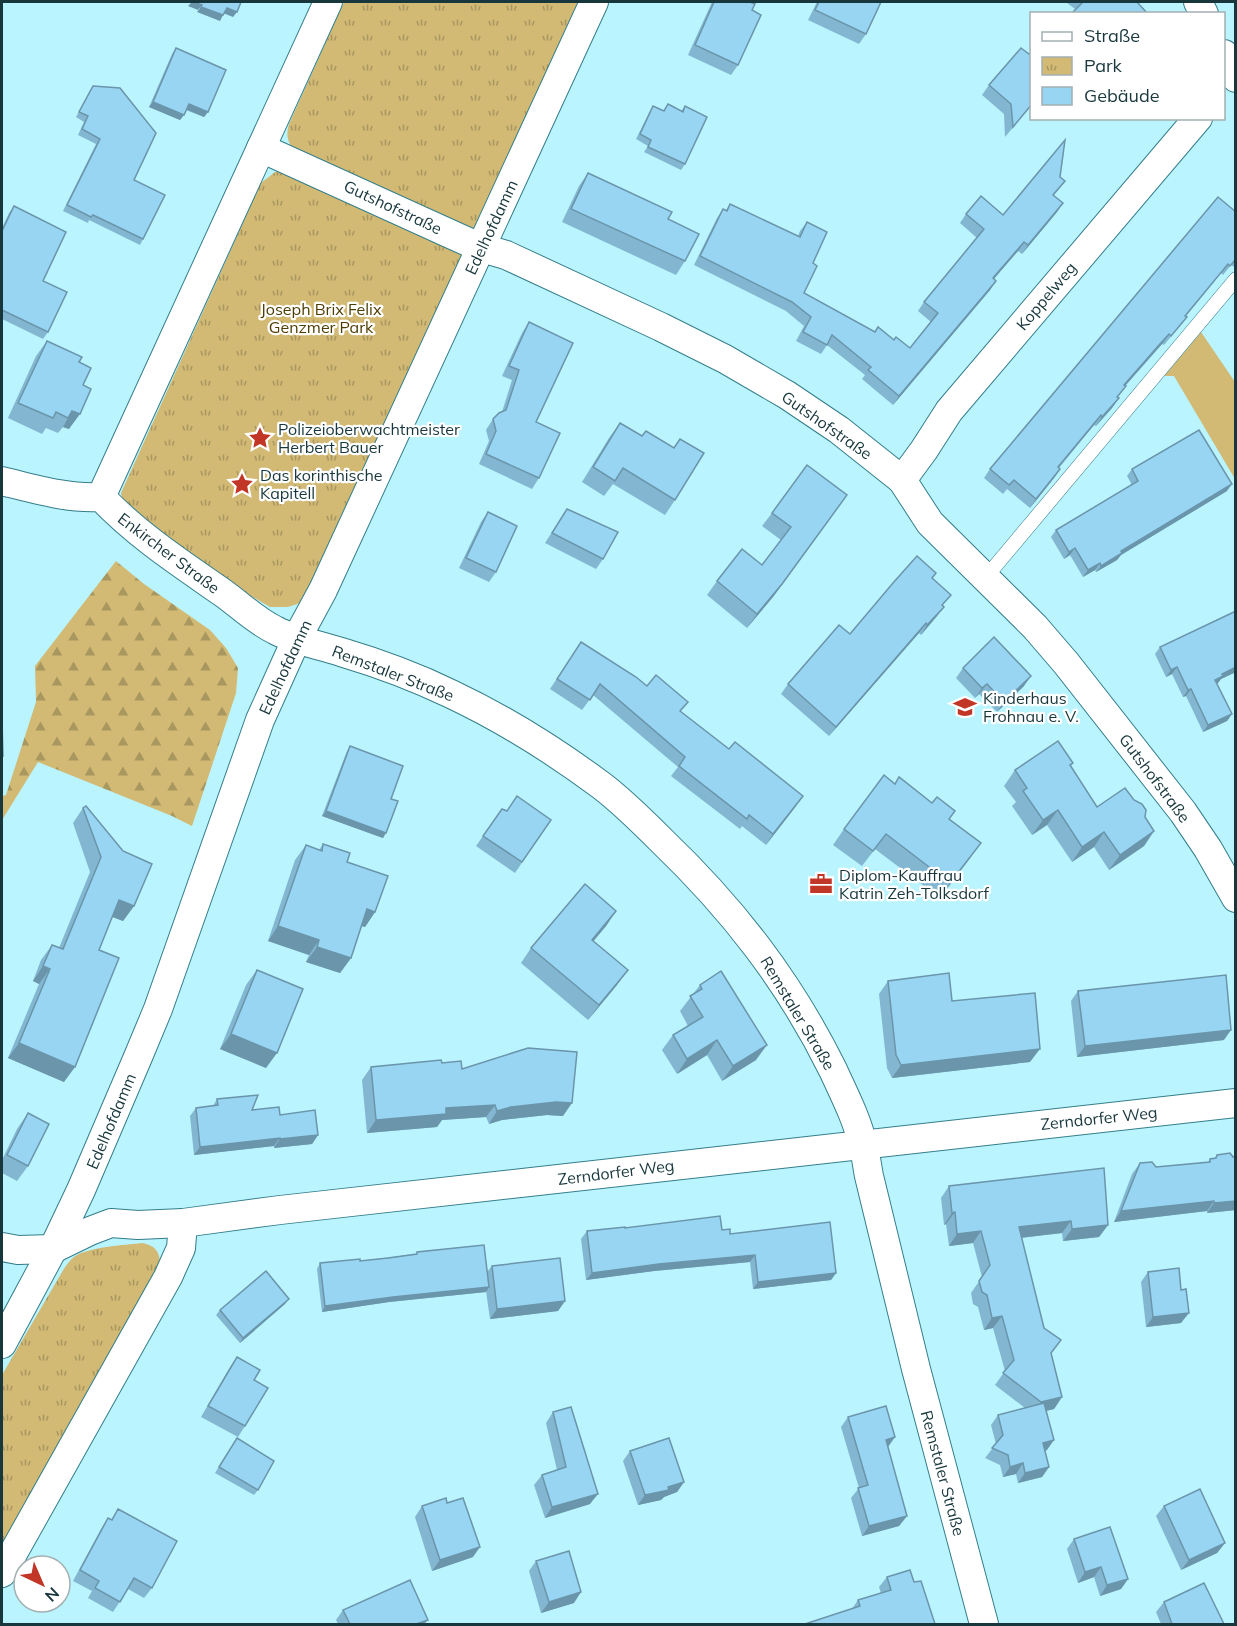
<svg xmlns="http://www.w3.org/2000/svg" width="1237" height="1626" font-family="Mulish,sans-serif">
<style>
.green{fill:#d2b974}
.forest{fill:url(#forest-firs)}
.park{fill:url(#park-tufts)}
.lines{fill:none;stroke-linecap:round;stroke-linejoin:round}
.service-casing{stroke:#347e8a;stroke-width:15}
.minor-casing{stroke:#347e8a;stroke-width:30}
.service{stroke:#fff;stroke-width:14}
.minor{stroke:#fff;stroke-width:28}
.wall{fill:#83b7d1}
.shaded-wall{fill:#6a95aa}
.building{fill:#98d5f3;stroke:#6a95aa;stroke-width:1.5}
.labels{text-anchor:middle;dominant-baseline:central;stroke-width:4.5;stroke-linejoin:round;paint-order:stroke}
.street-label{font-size:16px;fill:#18373c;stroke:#fff}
.park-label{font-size:16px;fill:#4e3d03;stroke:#fff}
.poi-label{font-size:16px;fill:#18373c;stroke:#fff;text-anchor:start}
</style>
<defs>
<pattern id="forest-firs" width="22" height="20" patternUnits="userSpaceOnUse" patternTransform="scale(1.5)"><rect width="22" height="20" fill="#d2b974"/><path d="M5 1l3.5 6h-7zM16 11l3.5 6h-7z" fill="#a99760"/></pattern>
<pattern id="park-tufts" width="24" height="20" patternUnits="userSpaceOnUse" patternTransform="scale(1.5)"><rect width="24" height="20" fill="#d2b974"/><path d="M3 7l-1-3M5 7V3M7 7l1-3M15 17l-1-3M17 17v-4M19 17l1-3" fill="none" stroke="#a99760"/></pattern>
</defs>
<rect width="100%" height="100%" fill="#baf4fe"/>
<path class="green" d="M1201,332L1235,382V479L1174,376H1164Z"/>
<path class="forest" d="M116,561L144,584L210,630L226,648L238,668L236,693L192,826L172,816L38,762L2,820V796L6,795L36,702L35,666Z"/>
<g class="park">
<path d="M344,2H589L478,227L470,228L294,150C287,141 286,135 289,124Z"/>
<path d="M284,171L456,248L463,257L318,588L300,603L288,607H270L220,578L123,503L121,493L261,183L275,172Z"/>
<path d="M142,1243C157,1246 159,1252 161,1266L2,1556V1375L62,1272C65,1267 69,1261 74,1257C87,1247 125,1245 142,1243Z"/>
</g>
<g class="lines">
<g class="service-casing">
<path id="service" d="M986,577L1236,279"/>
</g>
<g class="minor-casing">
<g id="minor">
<path d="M1198,2L1204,14"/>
<path d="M1224,54L1236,78"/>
<path d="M261,148L457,237L482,248L506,255L661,327L725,359L787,395L839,430L902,480L930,523L1035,627L1066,663L1183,812L1208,849L1236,898"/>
<path d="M902,480L924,450L949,411L1198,118"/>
<path d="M2,481C35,489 67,499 101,497C137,535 180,563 223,593C240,605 256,621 275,630C295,641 320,645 341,652C378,663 416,677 451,694C504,719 555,751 602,786C623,802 642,821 661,840C733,909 789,981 833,1070C844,1094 857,1119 863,1145C866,1155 867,1166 869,1176L916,1369L984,1624"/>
<path d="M101,497L328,2"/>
<path d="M2,1247L18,1250L53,1249L90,1231L111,1223L138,1225L183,1223L280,1210L1236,1103"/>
<path d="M2,1344L53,1249L81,1190L138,1057L158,1009L260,720L297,638L323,590L594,2"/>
<path d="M2,1573L168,1277L181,1248L183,1223"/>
</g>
</g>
<use href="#service" class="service"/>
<use href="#minor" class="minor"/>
</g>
<g class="wall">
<path d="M712,2H750L752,10L738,65L731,75L688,55Z"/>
<path d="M817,2H881L866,34L859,44L808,20Z"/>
<path d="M1066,2H1137L1075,9Z"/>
<path d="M176,48L208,112L204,117L186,110L180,120L149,107L172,54Z"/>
<path d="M1032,52V105L1005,137L1004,114L982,95L989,85Z"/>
<path d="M93,86L134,180L143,239L140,245L89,220L88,223L63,211L96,144L78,135L84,122L76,117Z"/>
<path d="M668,104L681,111L685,106V164L681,170L644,152L648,146L636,139L650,111L653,106L663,111Z"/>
<path d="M588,173L668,219L685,261L676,275L562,222L579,186Z"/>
<path d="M1060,177L1065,181L1054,195L1057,212L1022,254L1018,251L994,278L996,281L990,290L893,405L862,379L865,375L827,345L821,354L796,341L804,326L786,311L694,265L717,218L723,209L726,210L730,204L798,236L800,231L807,222L813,263L804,293L875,332L910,348L931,322L918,311L924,302L977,238L960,223L966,214L1003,215Z"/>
<path d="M14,206L43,281L48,332L43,339L2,319V228L9,213Z"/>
<path d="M1236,212V268L1231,265L1223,275L1221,273L1186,316L1180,326L1164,345L1162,344L1125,386L1118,397L1119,398L1112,408L1096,426L1094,425L1059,468L1060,469L1054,478L1030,508L1007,489L1003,494L984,478L990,469Z"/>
<path d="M529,322L539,478L532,489L479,464L489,441L486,430L493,419L502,412L512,380L502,376L522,333Z"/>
<path d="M47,341L79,362L83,385L69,429L63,427L58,433L46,428L42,434L8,418L36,356Z"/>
<path d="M620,423L642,436L674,448L680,439L675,500L665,515L613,484L604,496L582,482L609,438Z"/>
<path d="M1132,469L1227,491L1121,555L1117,560L1096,572L1095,570L1083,577L1070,555L1064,559L1051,537L1056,530L1132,485L1127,476Z"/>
<path d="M567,509L603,559L596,569L545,543Z"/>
<path d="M837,509L773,597L747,628L707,595L717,581L762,565L781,540L762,526L772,513Z"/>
<path d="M488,512L496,572L489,582L459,568L481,522Z"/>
<path d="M932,578L944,607L937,616L921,635L919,633L829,736L781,694L788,684L850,634Z"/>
<path d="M1236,611V672L1221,679L1217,684L1232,714L1227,721L1203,732L1186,696L1183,697L1172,674L1166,677L1155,654L1160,647Z"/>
<path d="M581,642L647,686L681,712L796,806L766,845L742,826L740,829L671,776L678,767L593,695L582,710L550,689Z"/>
<path d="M963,668L1024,686L997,712L979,694L975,698L956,678Z"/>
<path d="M350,746L391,799L383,838L322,816L347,751Z"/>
<path d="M1073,763L1071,766L1097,807L1145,817L1154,831L1144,846L1109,870L1094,847L1072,862L1047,825L1032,835L1012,806L1016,802L1004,786L1015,770Z"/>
<path d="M895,784L950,819L970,858L940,898L875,849L862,866L833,845L844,829Z"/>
<path d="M83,808L134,906L123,921L112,917L99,950L64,1082L8,1058L39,984L33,981L41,960L52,945L59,948L90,872L73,823Z"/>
<path d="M502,809L507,811L551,820L515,873L476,846Z"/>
<path d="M323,844L347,862L375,912L365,927L361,926L351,958L340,973L306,962L309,955L268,941L295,860L306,845L319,850Z"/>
<path d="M616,911L606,926L593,941L617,985L588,1020L521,963L531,948Z"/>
<path d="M257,970L266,1068L220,1049L246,985Z"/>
<path d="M888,981L952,1001L1030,1062L892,1078L887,1068L879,994Z"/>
<path d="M700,985L756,1060L722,1081L707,1055L677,1074L662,1050L673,1035L688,1026L680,1011Z"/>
<path d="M1078,991L1224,1040L1077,1057L1071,1001Z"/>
<path d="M442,1063L462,1069L563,1116L547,1115L502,1120L489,1124L486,1117L442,1120L437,1127L367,1133L362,1080L371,1067Z"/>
<path d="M217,1099L252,1110L318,1135L312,1144L274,1148V1146L194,1155L190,1116L196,1108L213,1106Z"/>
<path d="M28,1113V1166L17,1181L2,1173V1160L17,1129Z"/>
<path d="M1217,1155L1236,1156V1210L1207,1213V1211L1114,1222L1132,1174L1140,1163L1156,1167L1208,1162L1210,1159H1214Z"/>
<path d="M949,1186L1108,1225L1099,1237L1063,1241L1062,1233L1021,1238L1062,1397L1054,1409L1046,1411L1047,1450L1045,1451L1049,1467L1042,1477L1018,1483L1016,1474L1003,1477L1000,1465L985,1458L996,1444L991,1425L998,1415L1025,1408L995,1385L1005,1371L993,1328L984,1330L978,1307L973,1304L971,1293L982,1277L973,1243L949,1246L946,1224L944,1225L941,1198Z"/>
<path d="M625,1228L722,1230L836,1273L831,1280L753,1289L750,1262L654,1271L586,1280L581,1239L587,1231Z"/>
<path d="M417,1252L487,1272L492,1266L565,1301L558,1311L490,1319L486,1291V1292L389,1302L322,1312L317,1269L320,1263L360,1261L416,1254Z"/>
<path d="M1148,1272L1181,1290V1323L1146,1327L1141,1282Z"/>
<path d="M285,1304L240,1343L216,1315L220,1310Z"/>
<path d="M237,1357L254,1380L245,1426L238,1437L201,1417L230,1367Z"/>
<path d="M553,1412L590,1504L545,1518L534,1485L542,1475L557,1470L546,1423Z"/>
<path d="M848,1417L888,1447L907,1516L899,1526L862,1536L851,1498L859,1488L841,1427Z"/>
<path d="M237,1438L258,1490L254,1495L215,1473Z"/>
<path d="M630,1451L684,1482L677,1492L664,1497L661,1500L638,1505L623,1461Z"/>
<path d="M422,1506L473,1557L432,1571L415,1517Z"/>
<path d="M1164,1506L1225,1543L1217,1553L1181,1570L1156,1516Z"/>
<path d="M118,1509L152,1588L144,1598L128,1589L113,1612L88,1598L92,1591L73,1581L101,1529L108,1518L111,1520Z"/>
<path d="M1074,1539L1128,1579L1121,1589L1100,1596L1094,1577L1078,1583L1067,1549Z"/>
<path d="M536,1561L574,1603L541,1613L529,1571Z"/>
<path d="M887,1577L914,1582L935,1624L852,1609L858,1600L881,1593L879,1587Z"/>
<path d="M1164,1602L1224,1624H1161L1156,1612Z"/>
<path d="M343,1610L424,1624H338L336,1620Z"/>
</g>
<g class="shaded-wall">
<path d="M192,2L202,5L198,10L188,6Z"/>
<path d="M201,7L223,15L220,21L197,12Z"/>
<path d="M227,8L237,12L233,17L223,13Z"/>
<path d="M153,102L184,115L180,120L149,107Z"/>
<path d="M189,104L208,112L204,117L185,109Z"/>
<path d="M1063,203L1057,212L1022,254L1028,245Z"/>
<path d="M1024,242L1018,251L987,287L993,278Z"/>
<path d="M1228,264L1221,273L1178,325L1185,316Z"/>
<path d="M996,281L990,290L893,405L899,396Z"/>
<path d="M1169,334L1162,344L1117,395L1124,385Z"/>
<path d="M1119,398L1112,408L1096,426L1102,417Z"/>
<path d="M72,411L80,414L69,429L63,427L68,418Z"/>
<path d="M1101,415L1094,425L1051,476L1058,467Z"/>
<path d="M1060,469L1054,478L1030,508L1036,499Z"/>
<path d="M1232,484L1227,491L1121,555L1117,560L1096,572L1101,566L1121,551Z"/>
<path d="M837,509L773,597L747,628L757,614Z"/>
<path d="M1075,548L1070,555L1064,559L1069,552Z"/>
<path d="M1100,563L1095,570L1083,577L1088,570Z"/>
<path d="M944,607L937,616L921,635L927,625Z"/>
<path d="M926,623L919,633L829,736L836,727Z"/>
<path d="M1177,667L1172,674L1166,677L1171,670Z"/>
<path d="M1236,667V672L1221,679L1218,683L1211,687L1215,680L1222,674Z"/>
<path d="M1031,676L1024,686L997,712L1004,702Z"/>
<path d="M987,684L979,694L975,698L982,688Z"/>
<path d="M1191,689L1186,696L1183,697L1188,690Z"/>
<path d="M1232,714L1227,721L1203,732L1208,725Z"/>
<path d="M803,796L796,806L766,845L773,834Z"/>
<path d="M1058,810L1047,825L1032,835L1043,820Z"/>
<path d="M326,811L386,833L383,838L322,816Z"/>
<path d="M1154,831L1144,846L1109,870L1120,855Z"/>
<path d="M1104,832L1094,847L1072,862L1082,847Z"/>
<path d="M981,843L970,858L940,898L950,883Z"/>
<path d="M119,900L134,906L123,921L108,915Z"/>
<path d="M367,909L375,912L365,927L356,924Z"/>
<path d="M616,911L606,926L582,955L592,940Z"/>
<path d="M278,926L319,940L309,955L268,941Z"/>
<path d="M317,947L351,958L340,973L306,962Z"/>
<path d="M43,966L50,969L39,984L33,981Z"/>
<path d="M628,970L617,985L588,1020L599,1005Z"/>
<path d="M1231,1030L1224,1040L1077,1057L1085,1046Z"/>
<path d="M231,1034L277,1053L266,1068L220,1049Z"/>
<path d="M717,1040L707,1055L677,1074L687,1059Z"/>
<path d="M19,1043L75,1067L64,1082L8,1058Z"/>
<path d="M767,1045L756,1060L722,1081L733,1066Z"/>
<path d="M1040,1049L1030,1062L892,1078L901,1065Z"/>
<path d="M556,1102L572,1103L563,1116L547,1115L502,1120L489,1124L497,1111L511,1107Z"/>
<path d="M495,1105L486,1117L442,1120L437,1127L367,1133L376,1120L446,1108Z"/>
<path d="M318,1135L312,1144L274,1148L280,1139Z"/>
<path d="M280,1138L274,1146L194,1155L200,1147Z"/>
<path d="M1214,1201L1207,1211L1114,1222L1121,1211Z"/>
<path d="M1236,1201V1210L1207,1213L1214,1203Z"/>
<path d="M955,1212L946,1224L944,1225L952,1213Z"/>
<path d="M1071,1221L1062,1233L1010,1239L1019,1227Z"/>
<path d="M1108,1225L1099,1237L1063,1241L1072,1229Z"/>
<path d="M981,1231L973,1243L949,1246L957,1234Z"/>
<path d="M755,1255L750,1262L654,1271L586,1280L592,1273L659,1264Z"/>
<path d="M836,1273L831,1280L753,1289L758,1282Z"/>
<path d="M489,1287L486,1292L389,1302L322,1312L325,1306L393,1297Z"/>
<path d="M289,1299L285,1304L240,1343L243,1338Z"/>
<path d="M565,1301L558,1311L490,1319L497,1309Z"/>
<path d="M1189,1313L1181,1323L1146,1327L1153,1317Z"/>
<path d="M1002,1316L993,1328L984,1330L992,1318Z"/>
<path d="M1062,1397L1054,1409L1033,1414L1041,1402Z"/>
<path d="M895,1437L888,1447L886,1440Z"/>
<path d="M1054,1440L1047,1450L1036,1453L1043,1443Z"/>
<path d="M1023,1463L1016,1474L1003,1477L1010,1467Z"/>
<path d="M1049,1467L1042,1477L1018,1483L1025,1473Z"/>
<path d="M684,1482L677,1492L664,1497L661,1500L638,1505L645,1495Z"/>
<path d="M598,1494L590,1504L545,1518L552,1507Z"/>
<path d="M907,1516L899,1526L862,1536L869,1526Z"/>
<path d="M1225,1543L1217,1553L1181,1570L1189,1560Z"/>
<path d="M480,1547L473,1557L432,1571L440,1560Z"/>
<path d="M1101,1567L1094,1577L1078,1583L1085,1572Z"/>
<path d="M1128,1579L1121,1589L1100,1596L1107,1585Z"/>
<path d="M581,1592L574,1603L541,1613L549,1602Z"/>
<path d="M428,1620L424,1624H416Z"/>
</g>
<g class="building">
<path d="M193,2H241L237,12L227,8L223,15L201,7L202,5Z"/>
<path d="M714,2H750L755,4L752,10L761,15L738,65L695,45Z"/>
<path d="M819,2H881L866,34L815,10Z"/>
<path d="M1083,2H1137L1148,14H1071Z"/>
<path d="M176,48L226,70L208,112L189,104L184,115L153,102Z"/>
<path d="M1021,48L1029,54L1032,52V104L1013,127L1011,104L989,85Z"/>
<path d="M93,86L120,88L156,133L134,180L165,195L143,239L93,215L91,217L67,205L100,139L82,129L88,116L79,112Z"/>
<path d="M668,104L683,112L685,106L707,117L685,164L648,147L651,140L640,134L653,106L664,111Z"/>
<path d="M1065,140L1060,177L1065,181L1053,195L1063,203L1028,245L1024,242L993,278L996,281L899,396L868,370L871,367L832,335L827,345L803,332L811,317L792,302L700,256L723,209L727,211L730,204L800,237L807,222L827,232L813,263L817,266L804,293L875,332L878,327L894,340L896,337L910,348L938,313L924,302L984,229L966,214L981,196L1003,215Z"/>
<path d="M588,173L672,212L668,219L699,234L685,261L571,209Z"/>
<path d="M1218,197L1236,212V259L1230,266L1228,264L1185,316L1187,317L1171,336L1169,334L1159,345L1124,385L1126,386L1117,397L1119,398L1102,417L1101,415L1058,467L1060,469L1036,499L1014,480L1009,485L990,469Z"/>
<path d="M14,206L66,232L43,281L67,292L48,332L2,310V231Z"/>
<path d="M529,322L573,343L536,422L560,433L539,478L486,454L496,431L493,419L499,413L506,410L519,370L509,366Z"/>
<path d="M47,341L82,357L79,362L91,368L83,385L91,389L80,414L72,411L68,418L56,412L53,418L18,403Z"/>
<path d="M620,423L642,436L646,431L674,448L680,439L704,453L675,500L623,468L615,481L593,467Z"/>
<path d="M1199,430L1232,484L1121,551L1122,553L1101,566L1100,563L1088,570L1075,548L1069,552L1056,530L1138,481L1132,469Z"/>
<path d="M807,465L847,495L782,584L757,614L717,581L742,549L762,565L791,527L772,513Z"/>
<path d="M567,509L618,532L603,559L552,533Z"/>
<path d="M488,512L517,526L496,572L466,558Z"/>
<path d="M917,556L936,573L932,578L951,595L942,605L944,607L927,625L926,623L836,727L788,684L839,625L850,634L893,583Z"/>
<path d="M1236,611V667L1222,674L1223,676L1215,680L1232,714L1208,725L1191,689L1188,690L1177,667L1171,670L1160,647Z"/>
<path d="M994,637L1031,676L1004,702L987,684L982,688L963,668Z"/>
<path d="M581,642L636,677L647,686L656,675L688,702L680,711L729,749L735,742L803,796L773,834L749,815L747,819L679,766L685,757L600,684L590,700L557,679Z"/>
<path d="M2,720L3,756H2Z"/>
<path d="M1058,741L1073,763L1070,765L1097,807L1125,788L1134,800L1142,804L1146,810L1145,817L1154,831L1120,855L1104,832L1082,847L1058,810L1043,820L1023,791L1027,788L1015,770Z"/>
<path d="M350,746L403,766L391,799L398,801L386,833L326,811Z"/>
<path d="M884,775L895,784L899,777L932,803L937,797L955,811L949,819L981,843L950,883L886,834L873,851L844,829Z"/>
<path d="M517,796L551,820L522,862L483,836L502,809L507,811Z"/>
<path d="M86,806L123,851L152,864L134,906L119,900L99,950L119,958L75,1067L19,1043L50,969L43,966L52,945L63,949L101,857L83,808Z"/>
<path d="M323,844L350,853L347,862L388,876L375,912L367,909L351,958L317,947L319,940L278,926L306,845L322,851Z"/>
<path d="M585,884L616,911L592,940L628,970L599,1005L531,948Z"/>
<path d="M257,970L303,989L277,1053L231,1034Z"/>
<path d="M721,971L767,1045L733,1066L717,1040L687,1059L673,1035L703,1017L690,996L702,989L700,985Z"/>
<path d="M949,973L952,1001L1035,993L1040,1049L901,1065L896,1055L888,981Z"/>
<path d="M1226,975L1231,1030L1085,1046L1078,991Z"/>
<path d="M528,1048L577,1052L572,1103L556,1102L511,1107L497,1111L495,1105L446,1108V1114L376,1120L371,1067L441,1060L442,1063L461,1061L462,1069Z"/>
<path d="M258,1095L252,1110L279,1107L280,1115L315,1110L318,1135L280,1139V1138L200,1147L196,1108L218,1105L217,1099Z"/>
<path d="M28,1113L49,1124L28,1166L7,1155Z"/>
<path d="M1230,1153L1233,1157L1236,1156V1201L1214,1203V1201L1121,1211L1140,1163L1152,1162L1156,1167L1210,1162V1159L1216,1158L1217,1155Z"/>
<path d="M1104,1168L1108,1225L1072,1229L1071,1221L1019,1227L1044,1328L1061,1340L1051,1353L1062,1397L1041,1402L1003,1373L1014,1360L1002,1316L992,1318L987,1295L982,1292L979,1281L990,1265L981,1231L957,1234L955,1212L952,1213L949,1186Z"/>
<path d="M720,1216L722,1230L730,1229V1234L830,1222L836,1273L758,1282L755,1255L659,1264L592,1273L587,1231L625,1227V1228Z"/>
<path d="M484,1245L489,1287L393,1297L325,1306L320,1263L360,1259V1261L388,1258L417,1254V1252Z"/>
<path d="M560,1258L565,1301L497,1309L492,1266Z"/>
<path d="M1179,1268L1181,1290L1186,1289L1189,1313L1153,1317L1148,1272Z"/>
<path d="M266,1271L289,1299L243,1338L220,1310Z"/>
<path d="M237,1357L260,1370L254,1380L268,1388L245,1426L208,1406Z"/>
<path d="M1044,1403L1054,1440L1043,1443L1049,1467L1025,1473L1023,1463L1010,1467L1008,1455L992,1448L1003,1435L998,1415Z"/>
<path d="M886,1406L895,1437L886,1440L907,1516L869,1526L858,1488L868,1485L848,1417Z"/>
<path d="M571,1407L598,1494L552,1507L542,1475L566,1467L553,1412Z"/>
<path d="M237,1438L274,1461L258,1490L219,1467Z"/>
<path d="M669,1438L684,1482L668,1487L669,1490L645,1495L630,1451Z"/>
<path d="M1200,1489L1225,1543L1189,1560L1164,1506Z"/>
<path d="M446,1498L447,1503L463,1498L480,1547L440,1560L422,1506Z"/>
<path d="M118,1509L177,1541L152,1588L134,1578L120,1602L95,1588L99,1581L80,1570L108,1518L112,1520Z"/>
<path d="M1110,1527L1128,1579L1107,1585L1101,1567L1085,1572L1074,1539Z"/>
<path d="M569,1551L581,1592L549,1602L536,1561Z"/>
<path d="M910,1570L914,1582L921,1581L935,1624H805L860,1606L858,1600L891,1590L887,1577Z"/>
<path d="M410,1580L428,1620L416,1624H350L343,1610Z"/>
<path d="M1204,1583L1224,1624H1172L1164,1602Z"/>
</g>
<defs>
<g id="sight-bare" transform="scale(1.8)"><path d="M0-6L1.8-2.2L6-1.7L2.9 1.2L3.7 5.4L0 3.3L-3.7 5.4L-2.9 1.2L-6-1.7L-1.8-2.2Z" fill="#c23627" stroke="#fff" stroke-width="2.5" paint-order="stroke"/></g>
<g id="school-bare" transform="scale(1.8)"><path d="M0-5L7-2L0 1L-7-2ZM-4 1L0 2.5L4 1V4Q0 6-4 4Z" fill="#c23627" stroke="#fff" stroke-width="2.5" paint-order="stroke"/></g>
<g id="office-bare" transform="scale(1.8)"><path d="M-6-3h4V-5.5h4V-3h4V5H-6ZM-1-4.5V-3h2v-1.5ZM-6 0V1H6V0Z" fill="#c23627" stroke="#fff" stroke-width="2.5" paint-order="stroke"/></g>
</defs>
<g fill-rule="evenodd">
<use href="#sight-bare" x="260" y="438"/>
<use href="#sight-bare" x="242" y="484"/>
<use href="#school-bare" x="965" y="707"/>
<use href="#office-bare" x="821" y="884"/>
</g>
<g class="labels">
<g class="street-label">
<text transform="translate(393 207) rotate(25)">Gutshofstraße</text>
<text transform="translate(491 227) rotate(-65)">Edelhofdamm</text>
<text transform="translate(1046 296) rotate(-50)">Koppelweg</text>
<text transform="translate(827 425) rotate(35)">Gutshofstraße</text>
<text transform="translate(169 553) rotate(37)">Enkircher Straße</text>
<text transform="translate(285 667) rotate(-65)">Edelhofdamm</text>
<text transform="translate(393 673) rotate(21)">Remstaler Straße</text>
<text transform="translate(1155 778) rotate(53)">Gutshofstraße</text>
<text transform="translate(798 1013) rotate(59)">Remstaler Straße</text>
<text transform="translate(1099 1118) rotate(-6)">Zerndorfer Weg</text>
<text transform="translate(111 1121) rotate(-67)">Edelhofdamm</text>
<text transform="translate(616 1172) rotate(-7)">Zerndorfer Weg</text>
<text transform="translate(943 1473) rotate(75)">Remstaler Straße</text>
</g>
<g class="park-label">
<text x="321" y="309">Joseph Brix Felix<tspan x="321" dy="18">Genzmer Park</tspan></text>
</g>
<g class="poi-label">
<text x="278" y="429">Polizeioberwachtmeister<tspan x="278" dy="18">Herbert Bauer</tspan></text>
<text x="260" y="475">Das korinthische<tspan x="260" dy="18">Kapitell</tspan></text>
<text x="983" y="698">Kinderhaus<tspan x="983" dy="18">Frohnau e. V.</tspan></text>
<text x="839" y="875">Diplom-Kauffrau<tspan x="839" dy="18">Katrin Zeh-Tolksdorf</tspan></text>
</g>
</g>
<rect width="1237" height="1626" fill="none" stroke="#18373c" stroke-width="6"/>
<rect x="1030" y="12" width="195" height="108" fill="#ffffff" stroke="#a3afb1" stroke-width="1.5"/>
<rect x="1042" y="32" width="30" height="9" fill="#ffffff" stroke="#a3afb1" stroke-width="1.5"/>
<text x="1084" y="42" font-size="18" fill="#18373c">Straße</text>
<rect x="1042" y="57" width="30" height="18" fill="url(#park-tufts)" stroke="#a3afb1" stroke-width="1.5"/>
<text x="1084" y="72" font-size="18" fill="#18373c">Park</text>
<rect x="1042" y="87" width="30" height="18" fill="#98d5f3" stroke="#a3afb1" stroke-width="1.5"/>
<text x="1084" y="102" font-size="18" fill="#18373c">Gebäude</text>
<g transform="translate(42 1584) rotate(136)"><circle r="28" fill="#ffffff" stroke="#a3afb1" stroke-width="1.5"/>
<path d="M0-4.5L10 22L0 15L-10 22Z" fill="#c23627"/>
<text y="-9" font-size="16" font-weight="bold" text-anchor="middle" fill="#18373c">N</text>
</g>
</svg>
